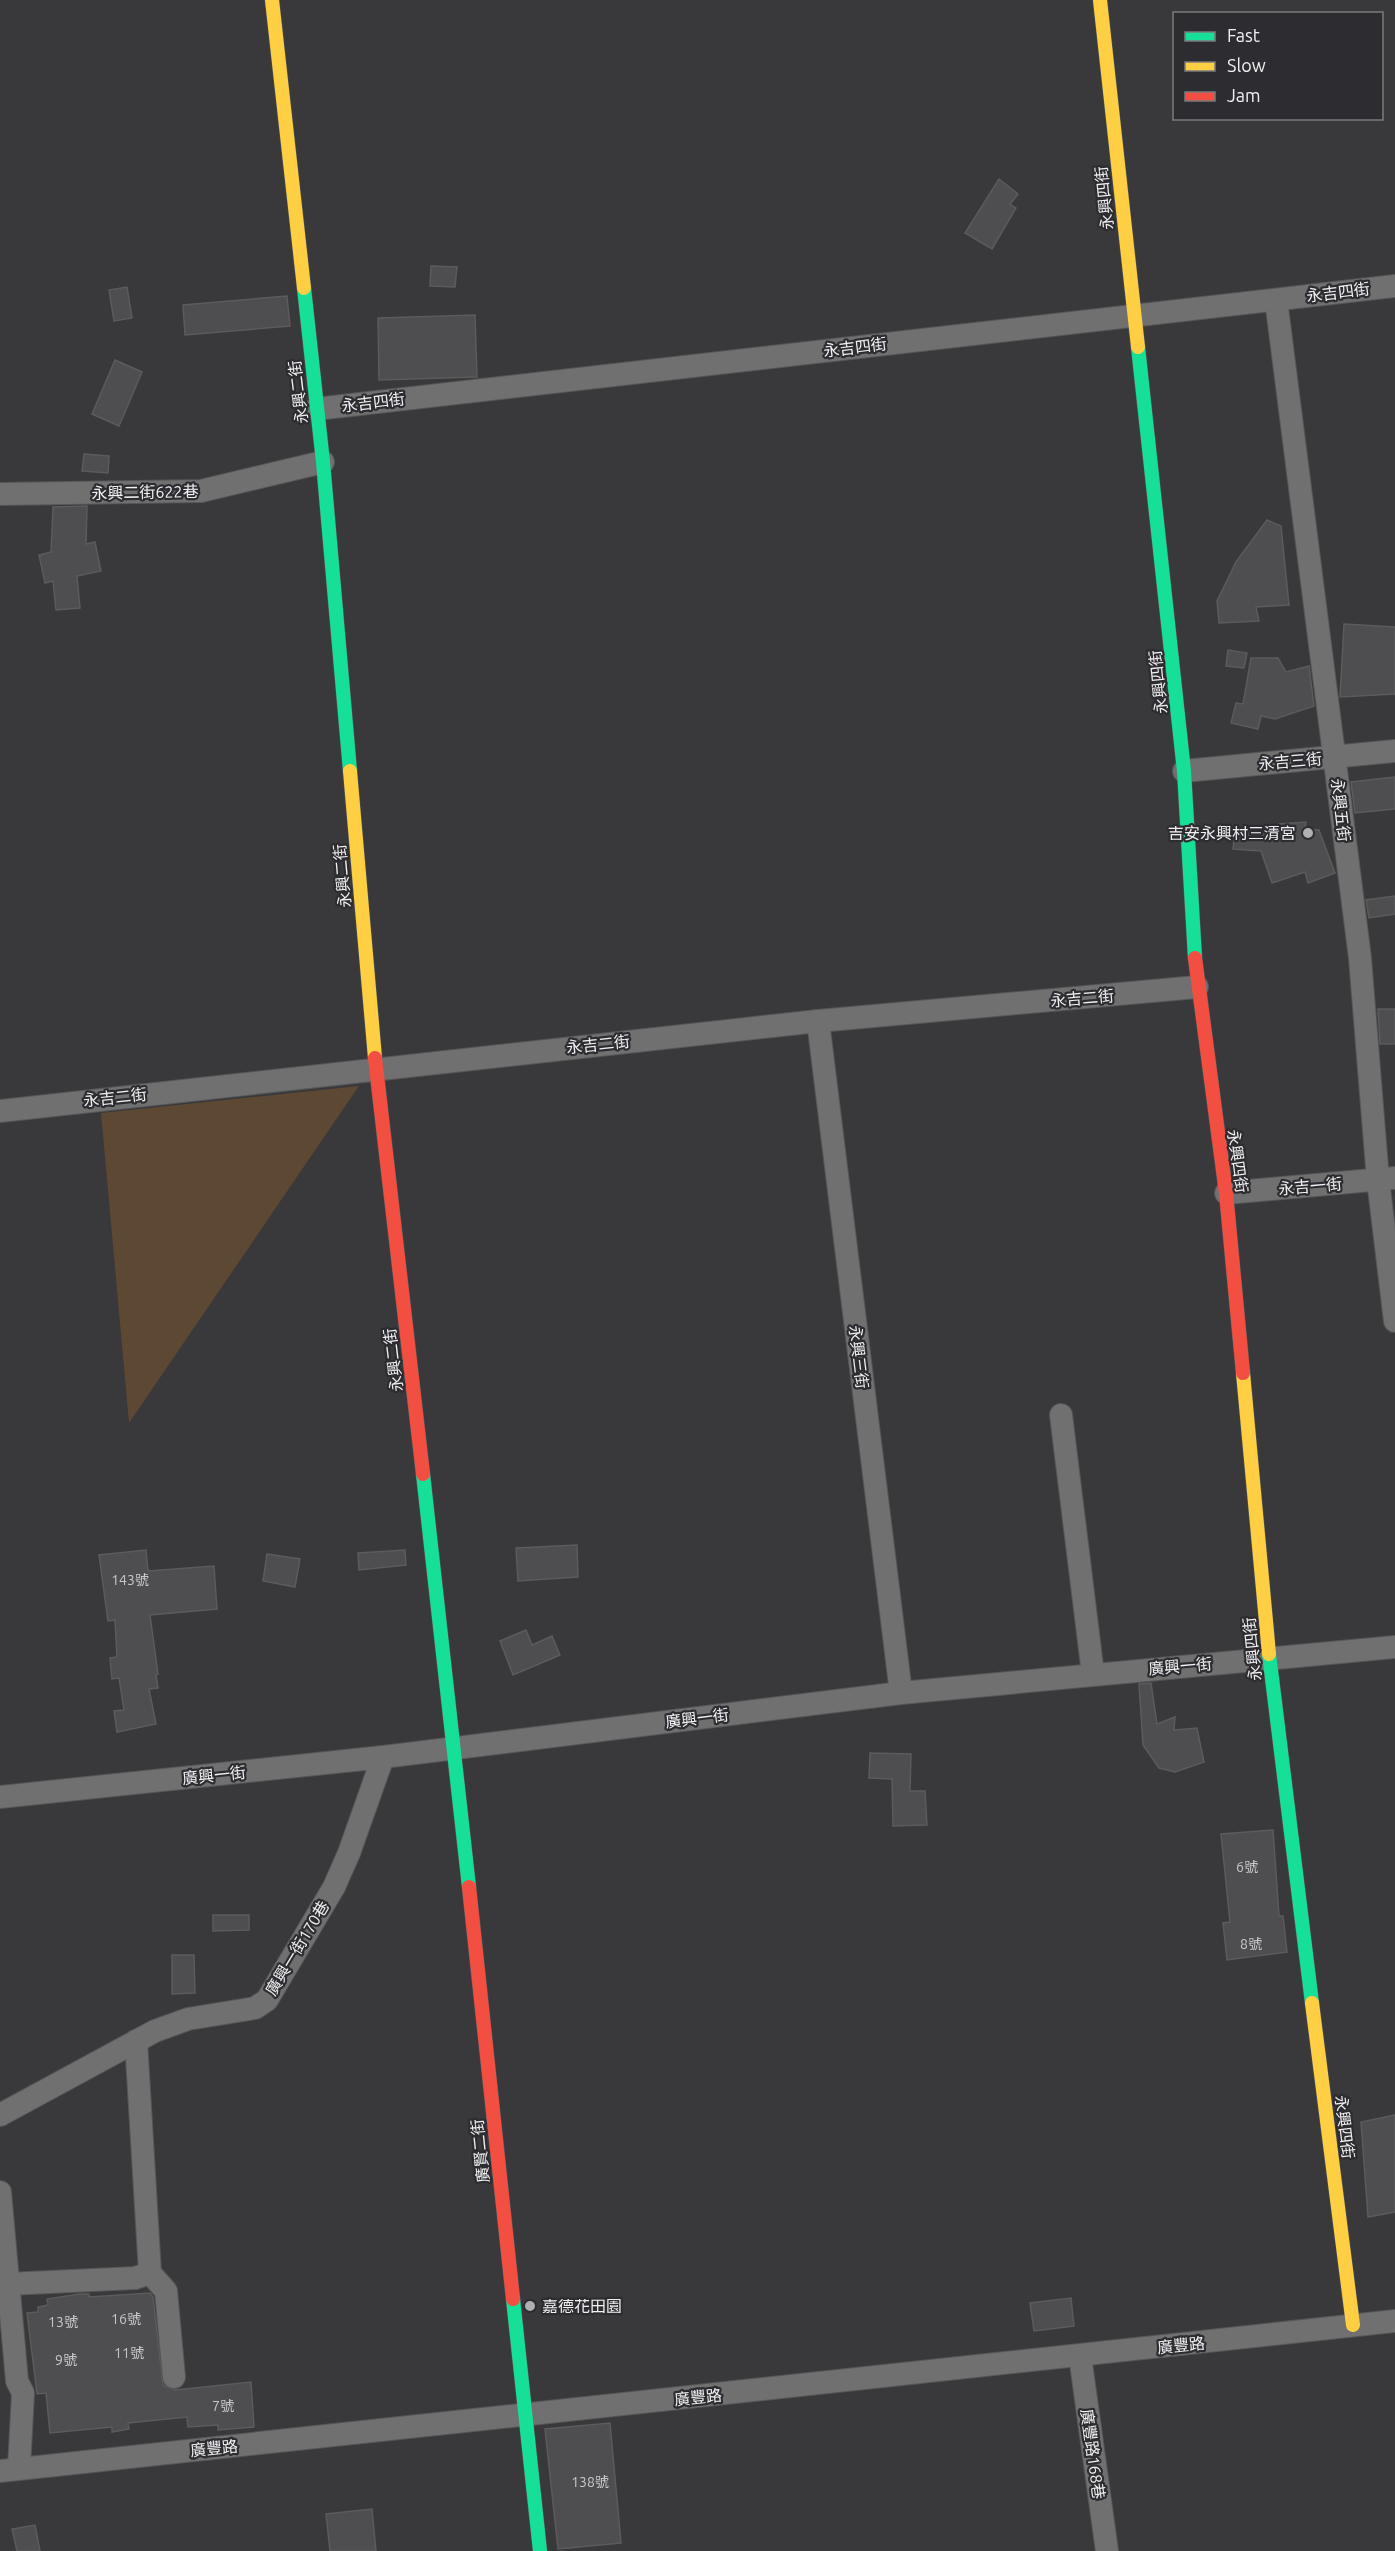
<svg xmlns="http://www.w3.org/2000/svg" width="1395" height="2551" font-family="Ubuntu,'Noto Sans TC',sans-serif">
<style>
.green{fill:#5c4833}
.building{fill:#4e4e50;stroke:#5b5b5c;stroke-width:1.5}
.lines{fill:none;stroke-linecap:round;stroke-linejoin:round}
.street-casing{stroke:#565658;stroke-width:24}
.fast-casing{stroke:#565658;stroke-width:15}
.slow-casing{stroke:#565658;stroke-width:15}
.jam-casing{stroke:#565658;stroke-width:15}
.street{stroke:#707071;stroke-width:22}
.fast{stroke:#16e098;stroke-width:14}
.slow{stroke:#ffcf43;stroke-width:14}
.jam{stroke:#f24e42;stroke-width:14}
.poi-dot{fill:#b0afb2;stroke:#2d2d31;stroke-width:2}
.labels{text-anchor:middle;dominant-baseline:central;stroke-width:4.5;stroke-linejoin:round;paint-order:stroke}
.number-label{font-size:14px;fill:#c8c7ca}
.street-label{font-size:16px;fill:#f0eff2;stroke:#2d2d31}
.poi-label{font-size:16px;fill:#f0eff2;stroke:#2d2d31;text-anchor:end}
</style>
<rect width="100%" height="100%" fill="#39383a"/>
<path class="green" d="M359,1086L129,1423L101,1113Z"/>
<g class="building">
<path d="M999,179L1018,194L1010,204L1016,208L992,249L965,233Z"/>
<path d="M431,266L457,267L455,287L430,286Z"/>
<path d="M127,287L132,318L114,321L109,290Z"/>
<path d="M287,296L290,326L185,335L183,305Z"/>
<path d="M475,315L477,377L379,380L378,318Z"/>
<path d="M115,360L142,372L119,426L92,414Z"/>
<path d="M84,454L109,456L108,473L82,471Z"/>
<path d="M87,506L86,544L95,542L101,571L77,576L80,608L56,610L53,581L45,583L39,555L51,552L53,507Z"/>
<path d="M1267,520L1281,526L1289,605L1256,607L1259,621L1219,623L1217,601L1236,562Z"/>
<path d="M1344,624L1395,627V694L1340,697Z"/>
<path d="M1228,650L1247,653L1244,668L1226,666Z"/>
<path d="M1251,658H1278L1286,672L1309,666L1314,706L1275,719L1261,716L1258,729L1231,723L1236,703L1243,704Z"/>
<path d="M1395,777V809L1355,813L1351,782Z"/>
<path d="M1306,822L1305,829L1319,830L1335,873L1308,883L1305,872L1272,883L1261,851L1233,849L1235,831L1280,836L1279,824Z"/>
<path d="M1395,896V914L1369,918L1366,900Z"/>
<path d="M1378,1009H1395V1044H1380Z"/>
<path d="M577,1545L578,1577L518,1581L516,1548Z"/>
<path d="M146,1550L148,1571L214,1566L217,1609L150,1615L158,1674L156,1675L158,1688L149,1689L156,1724L117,1732L114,1711L124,1710L119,1678L112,1679L110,1658L117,1657L115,1620L108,1621L99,1555Z"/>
<path d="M405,1550L406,1565L359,1570L358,1553Z"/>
<path d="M267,1554L300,1559L295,1587L263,1581Z"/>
<path d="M526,1630L532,1645L552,1636L560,1655L513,1675L500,1641Z"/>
<path d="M1151,1683L1157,1724L1175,1717L1174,1730L1197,1728L1204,1762L1175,1772L1159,1768L1143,1745L1139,1684Z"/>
<path d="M870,1753L911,1754L910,1791H925L927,1825L893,1826L892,1779L869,1778Z"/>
<path d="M1273,1830L1279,1916H1283L1287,1952L1227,1960L1223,1923L1230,1922L1221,1834Z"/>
<path d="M213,1915H249V1930L213,1931Z"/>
<path d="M172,1955H194L195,1993L172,1994Z"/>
<path d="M1395,2115V2212L1368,2217L1361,2122Z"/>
<path d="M150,2293L153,2297L163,2385L175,2390L251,2382L254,2427L218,2430V2425L188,2427L187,2417L128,2423L129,2429L112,2432V2427L50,2433L46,2393L37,2394L27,2313L38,2312V2307L48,2305L47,2299L79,2294H89V2297Z"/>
<path d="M1071,2298L1074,2326L1034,2331L1030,2303Z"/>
<path d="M610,2423L621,2543L558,2549L545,2429Z"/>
<path d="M372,2509L376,2551H330L326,2514Z"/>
<path d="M35,2525L40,2551H17L12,2529Z"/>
</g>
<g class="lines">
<g class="street-casing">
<g id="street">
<path d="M1276,300L1360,958L1378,1180L1395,1321"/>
<path d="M316,409L1395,286"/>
<path d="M0,494L201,491L323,462"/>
<path d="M1184,771L1395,751"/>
<path d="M818,1021L901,1693"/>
<path d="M0,1111L818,1021L1197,987"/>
<path d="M1226,1193L1395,1178"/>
<path d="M1061,1415L1093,1674"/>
<path d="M0,1797L383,1757L901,1693L1395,1647"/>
<path d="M136,2041L150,2273L166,2291L174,2377"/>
<path d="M0,2115L155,2031L188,2019L255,2008L267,2000L334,1887L349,1853L383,1757"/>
<path d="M0,2192L17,2381L23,2393L19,2468"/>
<path d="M8,2284L135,2278L150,2273"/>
<path d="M1080,2356L1107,2551"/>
<path d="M0,2471L1395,2321"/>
</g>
</g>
<g class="fast-casing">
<g id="fast">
<path d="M304,288L323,462L350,771"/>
<path d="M1138,347L1184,771L1195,958"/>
<path d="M423,1474L469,1887"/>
<path d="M1269,1654L1312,2003"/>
<path d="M513,2299L540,2551"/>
</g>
</g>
<g class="slow-casing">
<g id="slow">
<path d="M272,0L304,288"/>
<path d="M1100,0L1138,347"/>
<path d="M350,771L375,1058"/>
<path d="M1243,1373L1269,1654"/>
<path d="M1312,2003L1353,2325"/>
</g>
</g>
<g class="jam-casing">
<g id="jam">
<path d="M1195,958L1226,1193L1243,1373"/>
<path d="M375,1058L423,1474"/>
<path d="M469,1887L513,2299"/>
</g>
</g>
<use href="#street" class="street"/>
<use href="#fast" class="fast"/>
<use href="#slow" class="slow"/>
<use href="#jam" class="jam"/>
</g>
<g class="poi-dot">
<circle cx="1308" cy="833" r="6"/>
<circle cx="530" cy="2306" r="6"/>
</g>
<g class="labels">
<g class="number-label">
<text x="130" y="1580">143號</text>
<text x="1247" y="1867">6號</text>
<text x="1251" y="1944">8號</text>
<text x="126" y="2319">16號</text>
<text x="63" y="2322">13號</text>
<text x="129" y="2353">11號</text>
<text x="66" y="2360">9號</text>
<text x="223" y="2406">7號</text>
<text x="590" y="2482">138號</text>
</g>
<g class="street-label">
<text transform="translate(1104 198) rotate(-96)">永興四街</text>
<text transform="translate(1338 292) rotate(-7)">永吉四街</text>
<text transform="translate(855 347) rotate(-7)">永吉四街</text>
<text transform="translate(298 392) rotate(-97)">永興二街</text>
<text transform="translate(373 402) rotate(-7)">永吉四街</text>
<text transform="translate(145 492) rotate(-1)">永興二街622巷</text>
<text transform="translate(1158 682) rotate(-96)">永興四街</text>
<text transform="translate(1290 761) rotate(-5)">永吉三街</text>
<text transform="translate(1341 810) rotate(83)">永興五街</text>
<text transform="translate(342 876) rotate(-95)">永興二街</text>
<text transform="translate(1082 998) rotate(-5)">永吉二街</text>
<text transform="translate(598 1044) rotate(-6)">永吉二街</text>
<text transform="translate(115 1097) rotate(-6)">永吉二街</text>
<text transform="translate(1238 1161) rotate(82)">永興四街</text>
<text transform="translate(1310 1186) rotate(-5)">永吉一街</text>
<text transform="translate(859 1357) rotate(83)">永興三街</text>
<text transform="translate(393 1360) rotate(-97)">永興二街</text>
<text transform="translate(1252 1649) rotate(-96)">永興四街</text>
<text transform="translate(1180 1666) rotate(-5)">廣興一街</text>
<text transform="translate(697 1718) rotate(-7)">廣興一街</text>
<text transform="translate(214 1775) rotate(-6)">廣興一街</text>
<text transform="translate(297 1948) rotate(-59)">廣興一街170巷</text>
<text transform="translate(1345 2127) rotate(83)">永興四街</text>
<text transform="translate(480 2151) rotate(-96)">廣賢二街</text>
<text transform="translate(1181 2345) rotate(-6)">廣豐路</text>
<text transform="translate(698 2397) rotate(-6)">廣豐路</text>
<text transform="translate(214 2448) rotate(-6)">廣豐路</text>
<text transform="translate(1093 2454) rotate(82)">廣豐路168巷</text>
</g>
<g class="poi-label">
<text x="1296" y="833">吉安永興村三清宮</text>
<text x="542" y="2306" text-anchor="start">嘉德花田園</text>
</g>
</g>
<rect x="1173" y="12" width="210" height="108" fill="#2d2d31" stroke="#7b7b7e" stroke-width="1.5"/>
<rect x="1185" y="32" width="30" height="9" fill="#16e098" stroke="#7b7b7e" stroke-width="1.5"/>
<text x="1227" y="42" font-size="18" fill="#f0eff2">Fast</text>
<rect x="1185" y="62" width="30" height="9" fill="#ffcf43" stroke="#7b7b7e" stroke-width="1.5"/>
<text x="1227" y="72" font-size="18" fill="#f0eff2">Slow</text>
<rect x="1185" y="92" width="30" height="9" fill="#f24e42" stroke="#7b7b7e" stroke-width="1.5"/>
<text x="1227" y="102" font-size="18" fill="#f0eff2">Jam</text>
</svg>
